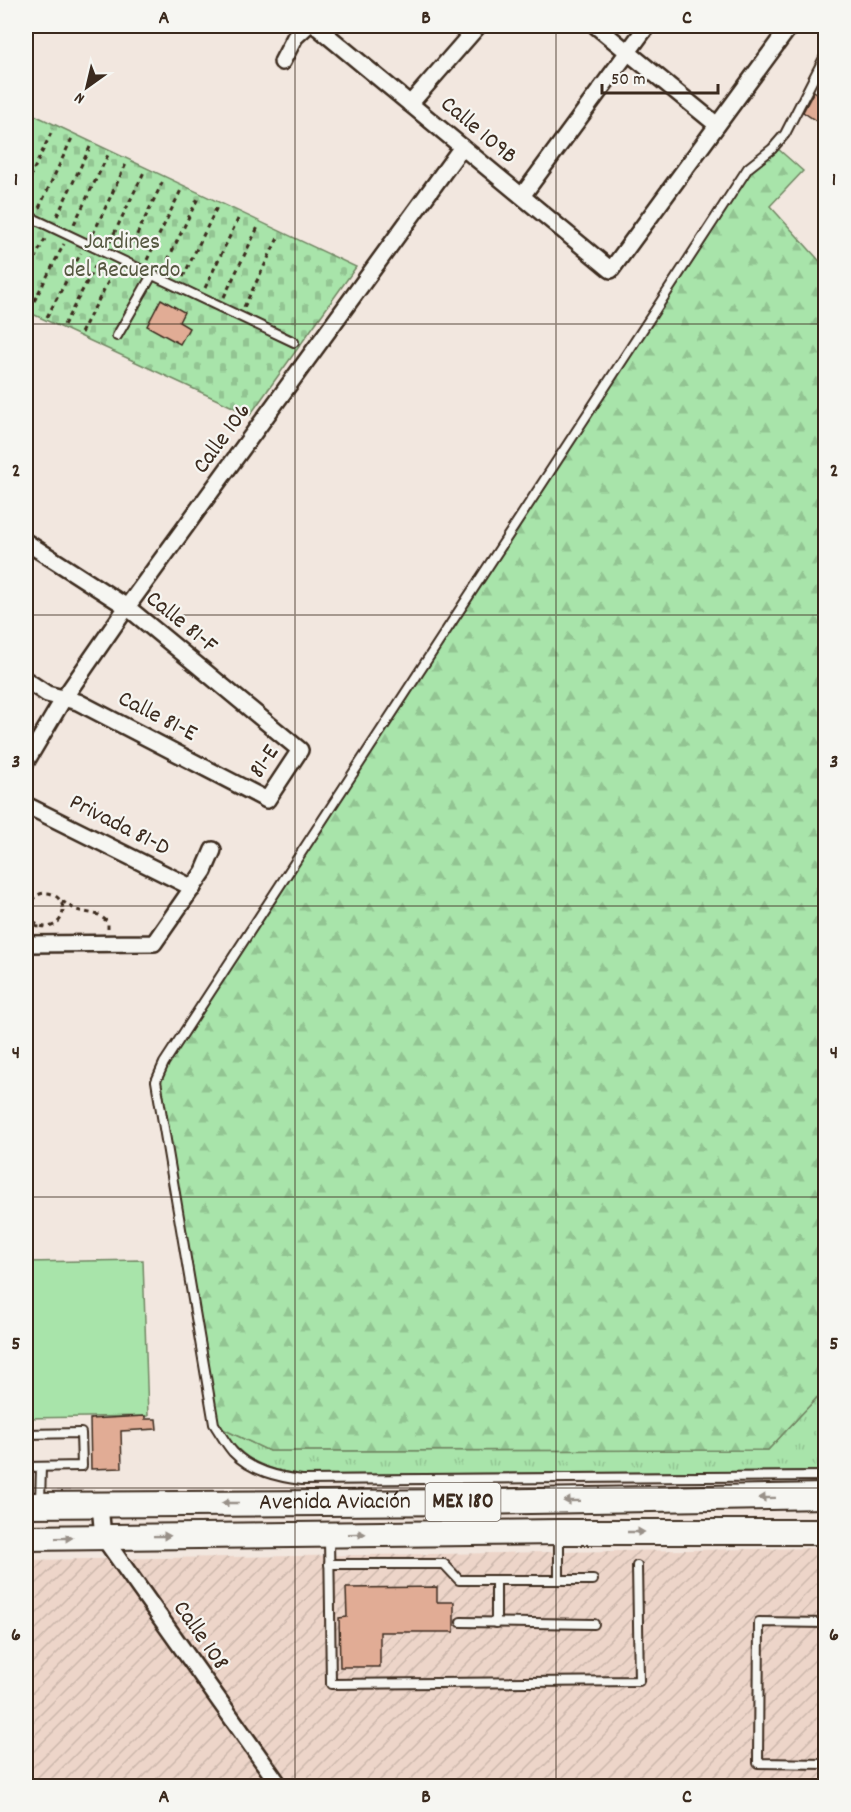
<svg xmlns="http://www.w3.org/2000/svg" width="851" height="1812" font-family="Dekko,sans-serif">
<style>
.industrial{fill:url(#industrial-furrows)}
.grass{fill:url(#grass-tufts);stroke:#728764;stroke-width:1.5}
.forest{fill:url(#forest-firs);stroke:#728764;stroke-width:1.5}
.cemetery{fill:url(#cemetery-stones);stroke:#728764;stroke-width:1.5}
.park{fill:#a8e4aa;stroke:#728764;stroke-width:1.5}
.building{fill:#e1ac95;stroke:#3b2a1e;stroke-width:1.5}
.lines{fill:none;stroke-linecap:round;stroke-linejoin:round}
.service-casing{stroke:#3b2a1e;stroke-width:12}
.minor-casing{stroke:#3b2a1e;stroke-width:20}
.primary-casing{stroke:#3b2a1e;stroke-width:28}
.path{stroke:#3b2a1e;stroke-width:3;stroke-dasharray:4.5 4.5;stroke-linecap:butt}
.service{stroke:#f6f6f2;stroke-width:8}
.minor{stroke:#f6f6f2;stroke-width:15}
.primary{stroke:#f6f6f2;stroke-width:24}
.oneway{fill:#989088}
.grid{fill:none;stroke:#3b2a1e;stroke-width:1.5;stroke-opacity:0.55}
.labels{text-anchor:middle;dominant-baseline:central;stroke-width:4.5;stroke-linejoin:round;paint-order:stroke}
.shield{fill:#f6f6f2;stroke:#73675e;stroke-width:1.5}
.shield-label{font-size:22px;font-weight:bold;fill:#3b2a1e}
.street-label{font-size:24px;fill:#3b2a1e;stroke:#f6f6f2}
.park-label{font-size:24px;fill:#565841;stroke:#f6f6f2}
.neatline{fill:none;stroke:#3b2a1e;stroke-width:2}
.grid-label{font-size:20px;text-anchor:middle;font-weight:bold;fill:#3b2a1e}
</style>
<defs>
<pattern id="industrial-furrows" width="10" height="10" patternUnits="userSpaceOnUse" patternTransform="scale(1.5)"><rect width="10" height="10" fill="#edd5c9"/><path d="M-1 1l2-2M0 10L10 0M9 11l2-2" fill="none" stroke="#ccb7ac"/></pattern>
<pattern id="grass-tufts" width="24" height="20" patternUnits="userSpaceOnUse" patternTransform="scale(1.5)"><rect width="24" height="20" fill="#a8e4aa"/><path d="M3 7l-1-3M5 7V3M7 7l1-3M15 17l-1-3M17 17v-4M19 17l1-3" fill="none" stroke="#92c492"/></pattern>
<pattern id="forest-firs" width="22" height="20" patternUnits="userSpaceOnUse" patternTransform="scale(1.5)"><rect width="22" height="20" fill="#a8e4aa"/><path d="M5 1l3.5 6h-7zM16 11l3.5 6h-7z" fill="#92c492"/></pattern>
<pattern id="cemetery-stones" width="16" height="16" patternUnits="userSpaceOnUse" patternTransform="scale(1.5)"><rect width="16" height="16" fill="#a8e4aa"/><path d="M2 7V4a2 2 0 0 1 4 0v3zM10 15v-3a2 2 0 0 1 4 0v3z" fill="#92c492"/></pattern>
</defs>
<rect width="100%" height="100%" fill="#f2e7df"/>
<filter id="ink" filterUnits="userSpaceOnUse"><feTurbulence type="fractalNoise" baseFrequency=".0167" numOctaves="2"/><feDisplacementMap in="SourceGraphic" scale="12" xChannelSelector="R" yChannelSelector="G"/><feConvolveMatrix kernelMatrix="1 2 1 2 8 2 1 2 1" color-interpolation-filters="sRGB"/></filter>
<g filter="url(#ink)">
<path class="industrial" d="M825,1548V1786H26V1560Z"/>
<path class="grass" d="M825,1389V1471L300,1475C264,1469 244,1461 222,1431L223,1429L269,1451L768,1450Z"/>
<path class="forest" d="M777,148L803,171L770,206L826,268L825,1389L768,1450L269,1451L223,1429L217,1423L158,1081L161,1072L739,187L751,171Z"/>
<path class="cemetery" d="M26,111L356,267L250,415L26,311Z"/>
<path class="park" d="M143,1260L148,1416L26,1418V1262Z"/>
<g class="building">
<path d="M814,91L825,99V127L803,112Z"/>
<path d="M161,299L184,312L179,322L189,328L180,344L147,326Z"/>
<path d="M145,1416V1419H156L157,1429L121,1431L122,1468L91,1469L90,1419Z"/>
<path d="M437,1587V1602H454V1632H380V1667H340L339,1618L347,1617L346,1588Z"/>
</g>
<g class="lines">
<g class="service-casing">
<g id="service">
<path d="M826,54L785,134L772,149L748,168L164,1063L156,1081L214,1424C220,1433 226,1444 233,1452C251,1471 278,1477 302,1480L826,1476"/>
<path d="M26,215L294,342"/>
<path d="M117,336L152,275"/>
<path d="M26,1434L81,1433L82,1466L26,1467"/>
<path d="M40,1501L41,1467"/>
<path d="M559,1536V1580"/>
<path d="M329,1538L331,1684L639,1681L637,1566"/>
<path d="M329,1564H444L459,1580H593"/>
<path d="M496,1580V1623"/>
<path d="M461,1622L594,1624"/>
<path d="M826,1623L759,1622L758,1763L826,1764"/>
</g>
</g>
<g class="minor-casing">
<g id="minor">
<path d="M316,26L611,270L790,26"/>
<path d="M596,26L717,125"/>
<path d="M282,62L295,37L307,26"/>
<path d="M410,104L478,26"/>
<path d="M522,196L647,26"/>
<path d="M26,542L127,607L300,750L267,800L78,702L47,694L26,680"/>
<path d="M26,762L64,698L127,607L462,147"/>
<path d="M26,805L193,888"/>
<path d="M26,944L154,943L204,871L213,850"/>
<path d="M100,1505L103,1537L280,1786"/>
</g>
</g>
<g class="primary-casing">
<g id="primary">
<path id="s1" d="M26,1505L474,1502L826,1496"/>
<path d="M26,1538L559,1532H826"/>
</g>
</g>
<g class="path">
<path d="M26,129L31,118"/>
<path d="M26,186L53,129"/>
<path d="M39,208L72,138"/>
<path d="M57,216L90,147"/>
<path d="M74,224L108,155"/>
<path d="M93,234L126,164"/>
<path d="M110,242L144,172"/>
<path d="M129,251L163,181"/>
<path d="M147,260L181,190"/>
<path d="M164,268L198,198"/>
<path d="M26,275L46,237"/>
<path d="M183,277L217,207"/>
<path d="M205,288L239,217"/>
<path d="M224,297L258,227"/>
<path d="M244,307L279,236"/>
<path d="M30,309L64,244"/>
<path d="M47,317L81,253"/>
<path d="M64,325L98,261"/>
<path d="M81,333L115,269"/>
<circle cx="46" cy="910" r="17"/>
<path d="M62,901L76,910L99,915L108,922V930"/>
<path d="M26,926L41,927"/>
</g>
<use href="#service" class="service"/>
<use href="#minor" class="minor"/>
<use href="#primary" class="primary"/>
</g>
<defs><path id="oneway-solid" d="M-6-.8H1V-3.2L6.5 0L1 3.2V.8H-6Z" transform="scale(1.5)"/></defs>
<g class="oneway">
<use href="#oneway-solid" transform="translate(767 1498) rotate(179)"/>
<use href="#oneway-solid" transform="translate(572 1501) rotate(179)"/>
<use href="#oneway-solid" transform="translate(230 1503) rotate(180)"/>
<use href="#oneway-solid" transform="translate(636 1532)"/>
<use href="#oneway-solid" transform="translate(357 1534) rotate(-1)"/>
<use href="#oneway-solid" transform="translate(162 1536) rotate(-1)"/>
<use href="#oneway-solid" transform="translate(64 1538) rotate(-1)"/>
</g>
</g>
<path class="grid" d="M295,26V1786M556,26V1786M26,324H826M26,615H826M26,906H826M26,1197H826M26,1488H826"/>
<g class="labels">
<rect class="shield" x="425.5" y="1483" width="75" height="38" rx="4.5"/>
<g class="shield-label">
<text x="463" y="1502">MEX 180</text>
</g>
<g class="street-label">
<text transform="translate(478 131) rotate(40)">Calle 109B</text>
<text transform="translate(223 439) rotate(-54)">Calle 106</text>
<text transform="translate(181 623) rotate(39)">Calle 81-F</text>
<text transform="translate(157 717) rotate(27)">Calle 81-E</text>
<text transform="translate(265 762) rotate(-56)">81-E</text>
<text transform="translate(119 826) rotate(27)">Privada 81-D</text>
<text stroke="none"><textPath href="#s1" startOffset="309">Avenida Aviación</textPath></text>
<text transform="translate(200 1636) rotate(55)">Calle 108</text>
</g>
<g class="park-label">
<text x="122" y="243">Jardines<tspan x="122" dy="28">del Recuerdo</tspan></text>
</g>
</g>
<rect width="851" height="1812" fill="none" stroke="#f6f6f2" stroke-width="66"/>
<g transform="translate(87 87) rotate(214)" stroke="#f6f6f2" stroke-width="4.5" paint-order="stroke">
<path d="M0-4.5L10 22L0 15L-10 22Z" fill="#3b2a1e"/>
<text y="-9" font-size="16" font-weight="bold" text-anchor="middle" fill="#3b2a1e">N</text>
</g>
<path d="M602 84v9h116v-9" fill="none" stroke="#3b2a1e" stroke-width="3"/>
<text x="611" y="84" font-size="18" fill="#3b2a1e" stroke="#f6f6f2" stroke-width="4.5" paint-order="stroke">50 m</text>
<rect x="33" y="33" width="785" height="1746" class="neatline"/>
<g class="grid-label">
<text x="164" y="23">A</text>
<text x="426" y="23">B</text>
<text x="687" y="23">C</text>
<text x="16" y="185">1</text>
<text x="834" y="185">1</text>
<text x="16" y="476">2</text>
<text x="834" y="476">2</text>
<text x="16" y="767">3</text>
<text x="834" y="767">3</text>
<text x="16" y="1058">4</text>
<text x="834" y="1058">4</text>
<text x="16" y="1349">5</text>
<text x="834" y="1349">5</text>
<text x="16" y="1640">6</text>
<text x="834" y="1640">6</text>
<text x="164" y="1802">A</text>
<text x="426" y="1802">B</text>
<text x="687" y="1802">C</text>
</g>
</svg>
